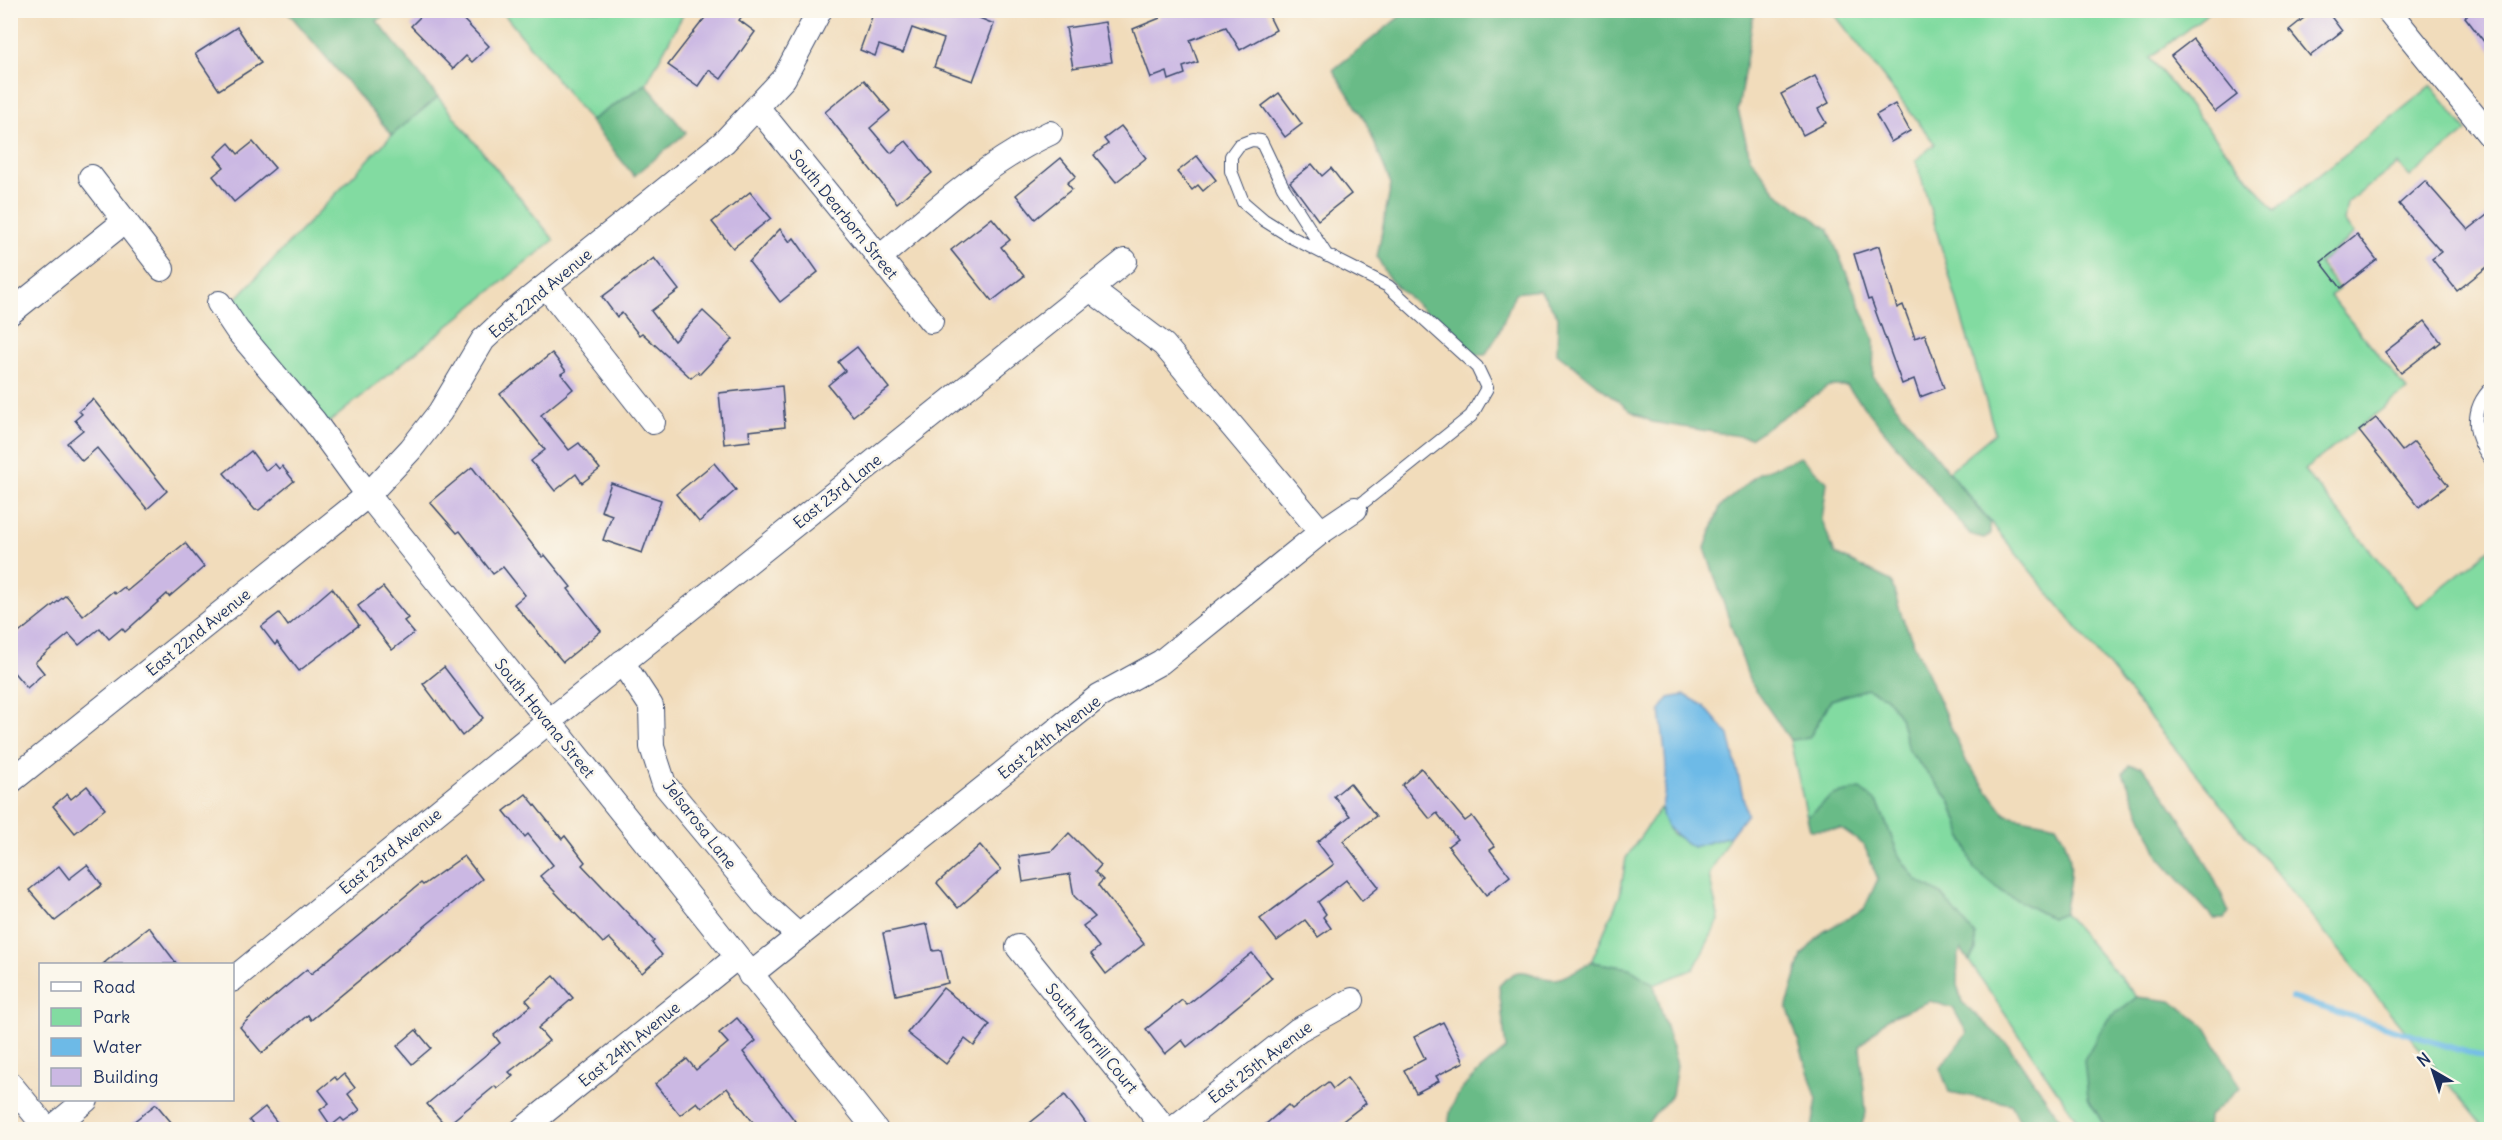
<svg xmlns="http://www.w3.org/2000/svg" width="2502" height="1140" font-family="Delius,sans-serif">
<style>
.green{fill:#82dba1;stroke:#4e8580;stroke-width:1.5}
.forest{fill:#69bb87;stroke:#427572;stroke-width:1.5}
.water{fill:#6dbae7;stroke:#4474a2;stroke-width:1.5}
.lines{fill:none;stroke-linecap:round;stroke-linejoin:round}
.stream{stroke:#6dbae7;stroke-width:6}
.building{fill:#cbb8e3}
.service-casing{stroke:#3b496c;stroke-width:14}
.minor-casing{stroke:#3b496c;stroke-width:26}
.service{stroke:#fff;stroke-width:12}
.minor{stroke:#fff;stroke-width:24}
.labels{text-anchor:middle;dominant-baseline:central;stroke-width:5;stroke-linejoin:round;paint-order:stroke}
.street-label{font-size:16px;fill:#1b2f5e;stroke:#fbf7ec}
</style>
<rect width="100%" height="100%" fill="#fbf7ec"/>
<filter id="ink" filterUnits="userSpaceOnUse"><feTurbulence type="fractalNoise" baseFrequency=".0167" numOctaves="2"/><feDisplacementMap in="SourceGraphic" scale="12" xChannelSelector="R" yChannelSelector="G"/><feConvolveMatrix kernelMatrix="1 2 1 2 8 2 1 2 1" color-interpolation-filters="sRGB"/></filter>
<filter id="wash" filterUnits="userSpaceOnUse"><feTurbulence type="fractalNoise" baseFrequency=".008" numOctaves="4" result="noise"/><feDisplacementMap in="SourceGraphic" scale="24" xChannelSelector="R" yChannelSelector="G"/><feGaussianBlur stdDeviation="1.35" result="paint"/><feColorMatrix in="noise" values="0 0 0 0 0 0 0 0 0 0 0 0 0 0 0 0 0 1.4 0 .05"/><feComposite in="paint" operator="in"/></filter>
<g filter="url(#wash)">
<rect width="100%" height="100%" fill="#f1dcbb"/>
<g class="green">
<path d="M512,10L685,11L646,84L590,121L504,14Z"/>
<path d="M1832,11H2211L2150,58L2275,210L2431,86L2467,131L2410,177L2398,164L2347,203L2344,221L2354,234L2319,263L2339,289L2330,296L2407,390L2304,470L2417,607L2491,548V1129H2485L1949,471L1995,433L1916,160L1935,144Z"/>
<path d="M438,97L554,240L326,425L230,305L392,135Z"/>
<path d="M1867,689L1885,696L1900,717L1908,750L1950,800L1974,869L2004,893L2051,918L2064,913L2137,997L2107,1020L2088,1098L2106,1129H2083L1969,961L1976,950L1941,894L1916,880L1899,856L1878,803L1833,795L1807,817L1790,740L1809,738L1831,700Z"/>
<path d="M1660,808L1671,833L1693,847L1730,836L1709,875L1719,920L1694,969L1654,985L1629,968L1591,962L1620,895L1626,858Z"/>
</g>
<g class="forest">
<path d="M287,11H390L377,21L438,97L392,135Z"/>
<path d="M1407,11H1754L1738,110L1750,157L1777,193L1828,229L1874,339L1873,377L1990,523V535L1984,538L1970,534L1847,386H1829L1751,438L1652,422L1631,411L1557,353L1558,316L1540,290L1515,293L1498,335L1485,355H1473L1390,280L1377,257L1391,184L1366,122L1333,70Z"/>
<path d="M646,84L686,133L634,176L590,121Z"/>
<path d="M1800,457L1827,482L1822,520L1835,554L1891,581L1902,617L1967,763L2006,815L2056,825C2077,857 2071,877 2064,913L2051,918L2004,893L1974,869L1950,800L1908,750L1900,717L1885,696L1867,689L1831,700L1809,738L1790,740L1750,682L1705,548L1720,507L1759,473Z"/>
<path d="M2129,765L2142,766C2177,810 2208,860 2229,912L2224,919H2214L2160,858L2123,773Z"/>
<path d="M1860,789L1878,803L1899,856L1916,880L1941,894L1975,935L1976,950L1969,961L1961,949L1958,956L1957,985L1962,1002L2008,1045L2067,1129H2024L2011,1104L1949,1092L1940,1068L1967,1033L1953,1008L1930,1001L1888,1018L1860,1046L1866,1113L1860,1129H1812L1817,1099L1787,1006L1802,955L1823,932L1864,909L1878,879L1864,845L1841,829L1810,830L1807,817L1833,795Z"/>
<path d="M1591,962L1629,968L1654,985L1677,1065L1672,1095L1642,1129H1449C1445,1094 1482,1069 1506,1049L1499,986C1525,957 1530,981 1556,979C1566,978 1581,967 1591,962Z"/>
<path d="M2137,997L2172,1001L2206,1027L2240,1088L2208,1117L2207,1129H2106L2088,1098L2084,1060L2107,1020Z"/>
</g>
<path class="water" d="M1685,695L1703,705L1729,735L1747,814L1730,836L1693,847C1643,815 1669,809 1666,767C1665,748 1662,729 1660,710L1669,698Z"/>
<g class="lines">
<path class="stream" d="M2292,998L2492,1060"/>
</g>
<g id="blocks">
<g class="building">
<path d="M427,10H454L489,46L472,62L466,56L453,69L411,26Z"/>
<path d="M711,10H747L739,20L755,32L721,79L709,70L698,86L668,65Z"/>
<path d="M870,10H928L941,15L942,10H960L994,24L973,81L934,67L944,39L912,28L903,53L879,45L875,56L860,50L873,14Z"/>
<path d="M1172,10H1266L1276,30L1240,50L1226,27L1190,40L1198,62L1183,67L1185,74L1169,80L1167,72L1151,78L1133,29L1160,18L1159,15Z"/>
<path d="M2314,10H2326L2342,31L2310,56L2289,30Z"/>
<path d="M2473,10H2492V52L2465,17Z"/>
<path d="M1105,22L1112,62L1073,68L1066,28Z"/>
<path d="M237,27L261,63L219,90L195,54Z"/>
<path d="M2193,39L2237,95L2215,112L2171,56Z"/>
<path d="M1815,76L1829,103L1818,109L1826,123L1803,135L1781,94Z"/>
<path d="M864,80L890,111L870,128L891,153L906,141L932,173L897,203L825,112Z"/>
<path d="M1279,93L1302,124L1285,137L1262,106Z"/>
<path d="M1895,104L1910,131L1891,142L1876,115Z"/>
<path d="M1121,126L1146,158L1116,182L1094,155L1108,144L1104,139Z"/>
<path d="M253,142L275,168L234,202L213,176L224,167L215,156L229,143L238,154Z"/>
<path d="M1197,156L1216,180L1203,191L1198,185L1192,190L1177,172Z"/>
<path d="M1061,158L1076,176L1067,183L1072,189L1035,219L1016,195Z"/>
<path d="M1312,164L1322,176L1331,168L1351,194L1318,220L1290,182Z"/>
<path d="M2425,181L2468,230L2492,211V263L2457,291L2432,259L2441,252L2399,204Z"/>
<path d="M750,192L771,218L733,248L712,222Z"/>
<path d="M992,218L1010,240L1001,247L1024,276L992,301L951,250Z"/>
<path d="M780,229L790,242L794,238L818,272L780,302L749,262Z"/>
<path d="M2357,234L2377,260L2341,288L2321,262Z"/>
<path d="M1879,246L1897,308L1903,305L1915,338L1925,334L1944,388L1920,397L1914,379L1902,384L1871,299L1868,300L1854,254Z"/>
<path d="M654,258L679,290L651,311L674,341L703,311L733,339L700,374L698,372L691,378L642,333L639,335L622,313L617,317L602,297Z"/>
<path d="M2425,321L2441,342L2401,373L2385,352Z"/>
<path d="M857,347L889,388L853,416L828,385L845,371L838,362Z"/>
<path d="M552,353L566,371L561,374L573,389L541,415L569,450L579,443L600,469L582,483L576,474L555,491L531,461L545,450L500,394Z"/>
<path d="M782,386L785,427L749,431L750,441L724,444L719,393Z"/>
<path d="M93,399L167,491L147,509L97,448L82,461L67,443L83,430L75,420L82,414L79,411Z"/>
<path d="M2376,418L2402,451L2414,442L2448,485L2419,507L2359,431Z"/>
<path d="M251,451L266,471L275,464L279,469L282,466L294,481L259,510H255L224,473Z"/>
<path d="M714,463L736,490L699,522L676,494Z"/>
<path d="M472,467L542,557L545,555L571,587L568,589L601,631L563,662L514,604L525,595L503,567L493,574L460,531L457,533L430,502Z"/>
<path d="M611,483L661,500L642,553L603,540L612,515L601,511Z"/>
<path d="M185,543L204,567L169,597L167,594L125,632L122,628L109,639L100,628L79,645L69,634L35,662L44,673L27,688L10,668V640L66,595L83,616L113,591L115,594L124,587L127,591Z"/>
<path d="M383,587L408,618L404,621L414,633L392,650L358,606Z"/>
<path d="M332,588L359,625L299,671L277,642L275,645L261,627L279,613L288,626Z"/>
<path d="M444,667L483,718L462,736L423,684Z"/>
<path d="M1421,768L1465,821L1472,816L1495,847L1490,850L1510,876L1486,895L1448,846L1457,839L1437,813L1430,819L1402,785Z"/>
<path d="M1350,783L1376,816L1343,841L1379,887L1362,901L1346,880L1318,902L1326,914L1323,917L1331,928L1318,937L1305,920L1277,941L1260,919L1334,864L1317,842L1350,816L1334,796Z"/>
<path d="M87,786L105,809L75,833L53,806L67,794L71,799Z"/>
<path d="M526,794L562,839L565,836L585,862L582,865L654,941L652,943L662,955L642,973L609,938L603,943L540,876L553,865L528,834L525,837L504,811Z"/>
<path d="M1069,833L1101,865L1095,872L1103,880L1098,885L1144,944L1106,974L1091,954L1099,947L1083,926L1095,917L1074,896L1070,874L1023,882L1019,856L1052,851Z"/>
<path d="M980,845L1001,870L958,908L937,883Z"/>
<path d="M464,856L482,879L311,1020L308,1015L262,1053L240,1027L259,1009L307,969L311,974L421,883L423,885Z"/>
<path d="M87,865L102,885L55,921L29,890L59,866L69,879Z"/>
<path d="M927,924L933,951L941,950L948,983L896,995L883,933Z"/>
<path d="M149,927L177,964H103L121,949Z"/>
<path d="M1252,953L1272,978L1187,1047L1182,1040L1165,1054L1146,1029L1182,1000L1187,1005Z"/>
<path d="M554,976L573,998L538,1028L549,1041L509,1072L513,1076L497,1089L495,1086L446,1126L427,1104L500,1043L494,1035L531,1006L526,1000Z"/>
<path d="M943,988L990,1025L974,1046L965,1039L946,1064L907,1033Z"/>
<path d="M737,1018L756,1041L743,1052L795,1121L783,1130H759L727,1088L702,1108L697,1102L680,1115L655,1084L687,1059L696,1070L728,1043L719,1033Z"/>
<path d="M1443,1022L1464,1062L1436,1076L1439,1081L1416,1093L1404,1070L1425,1059L1414,1037Z"/>
<path d="M416,1030L431,1048L412,1064L397,1046Z"/>
<path d="M344,1074L355,1088L348,1094L360,1110L344,1121L341,1118L331,1126L320,1110L329,1103L319,1090L335,1077L337,1080Z"/>
<path d="M1347,1078L1366,1103L1331,1130H1259L1288,1105L1292,1109L1328,1082L1333,1089Z"/>
<path d="M1065,1095L1091,1130H1021Z"/>
<path d="M156,1104L171,1122L161,1130H123Z"/>
<path d="M265,1107L283,1130H257L249,1120Z"/>
</g>
</g>
</g>
<g filter="url(#ink)">
<use href="#blocks" fill-opacity="0" stroke="#3b496c" stroke-width="1.5"/>
<g class="lines">
<g class="service-casing">
<g id="service">
<path d="M1327,256L1283,187L1261,141L1252,140L1239,145L1231,156V171L1243,202L1264,220L1291,237L1388,286L1477,367L1487,388L1471,416L1355,509"/>
<path d="M2492,387C2469,409 2472,437 2492,461"/>
</g>
</g>
<g class="minor-casing">
<g id="minor">
<path d="M2388,10L2492,138"/>
<path d="M757,107L931,321"/>
<path d="M91,177L162,269"/>
<path d="M879,258C934,212 985,163 1050,133"/>
<path d="M546,286L653,422"/>
<path d="M1090,289L1164,345L1321,532"/>
<path d="M219,303L237,330L314,421L368,495L876,1130"/>
<path d="M10,313L125,221"/>
<path d="M622,662L651,706L652,747L664,784L765,905L799,936"/>
<path d="M10,782L368,495L411,449L440,412L483,340L513,312L724,142L784,78L820,10"/>
<path d="M1018,947L1166,1130"/>
<path d="M750,975L1099,696L1161,662L1321,532L1355,509"/>
<path d="M232,980L548,722L1125,261"/>
<path d="M10,1084L48,1130"/>
<path d="M50,1130L86,1100"/>
<path d="M522,1130L736,958"/>
<path d="M1172,1130L1298,1030L1352,1000"/>
</g>
</g>
<use href="#service" class="service"/>
<use href="#minor" class="minor"/>
</g>
</g>
<g class="labels">
<g class="street-label">
<text transform="translate(844 214) rotate(51)">South Dearborn Street</text>
<text transform="translate(540 293) rotate(-40)">East 22nd Avenue</text>
<text transform="translate(837 491) rotate(-39)">East 23rd Lane</text>
<text transform="translate(198 632) rotate(-39)">East 22nd Avenue</text>
<text transform="translate(545 718) rotate(51)">South Havana Street</text>
<text transform="translate(1049 737) rotate(-38)">East 24th Avenue</text>
<text transform="translate(700 824) rotate(52)">Jelsarosa Lane</text>
<text transform="translate(390 851) rotate(-39)">East 23rd Avenue</text>
<text transform="translate(1092 1038) rotate(51)">South Morrill Court</text>
<text transform="translate(629 1044) rotate(-39)">East 24th Avenue</text>
<text transform="translate(1260 1062) rotate(-37)">East 25th Avenue</text>
</g>
</g>
<rect width="2502" height="1140" fill="none" stroke="#fbf7ec" stroke-width="36"/>
<rect x="39" y="963" width="195" height="138" fill="#fbf7ec" stroke="#a1a7b3" stroke-width="1.5"/>
<rect x="51" y="982" width="30" height="9" fill="#ffffff" stroke="#a1a7b3" stroke-width="1.5"/>
<text x="93" y="993" font-size="18" fill="#1b2f5e">Road</text>
<rect x="51" y="1008" width="30" height="18" fill="#82dba1" stroke="#a1a7b3" stroke-width="1.5"/>
<text x="93" y="1023" font-size="18" fill="#1b2f5e">Park</text>
<rect x="51" y="1038" width="30" height="18" fill="#6dbae7" stroke="#a1a7b3" stroke-width="1.5"/>
<text x="93" y="1053" font-size="18" fill="#1b2f5e">Water</text>
<rect x="51" y="1068" width="30" height="18" fill="#cbb8e3" stroke="#a1a7b3" stroke-width="1.5"/>
<text x="93" y="1083" font-size="18" fill="#1b2f5e">Building</text>
<g transform="translate(2433 1071) rotate(321)" stroke="#fbf7ec" stroke-width="4.5" paint-order="stroke">
<path d="M0-4.5L10 22L0 15L-10 22Z" fill="#1b2f5e"/>
<text y="-9" font-size="16" font-weight="bold" text-anchor="middle" fill="#1b2f5e">N</text>
</g>
</svg>
